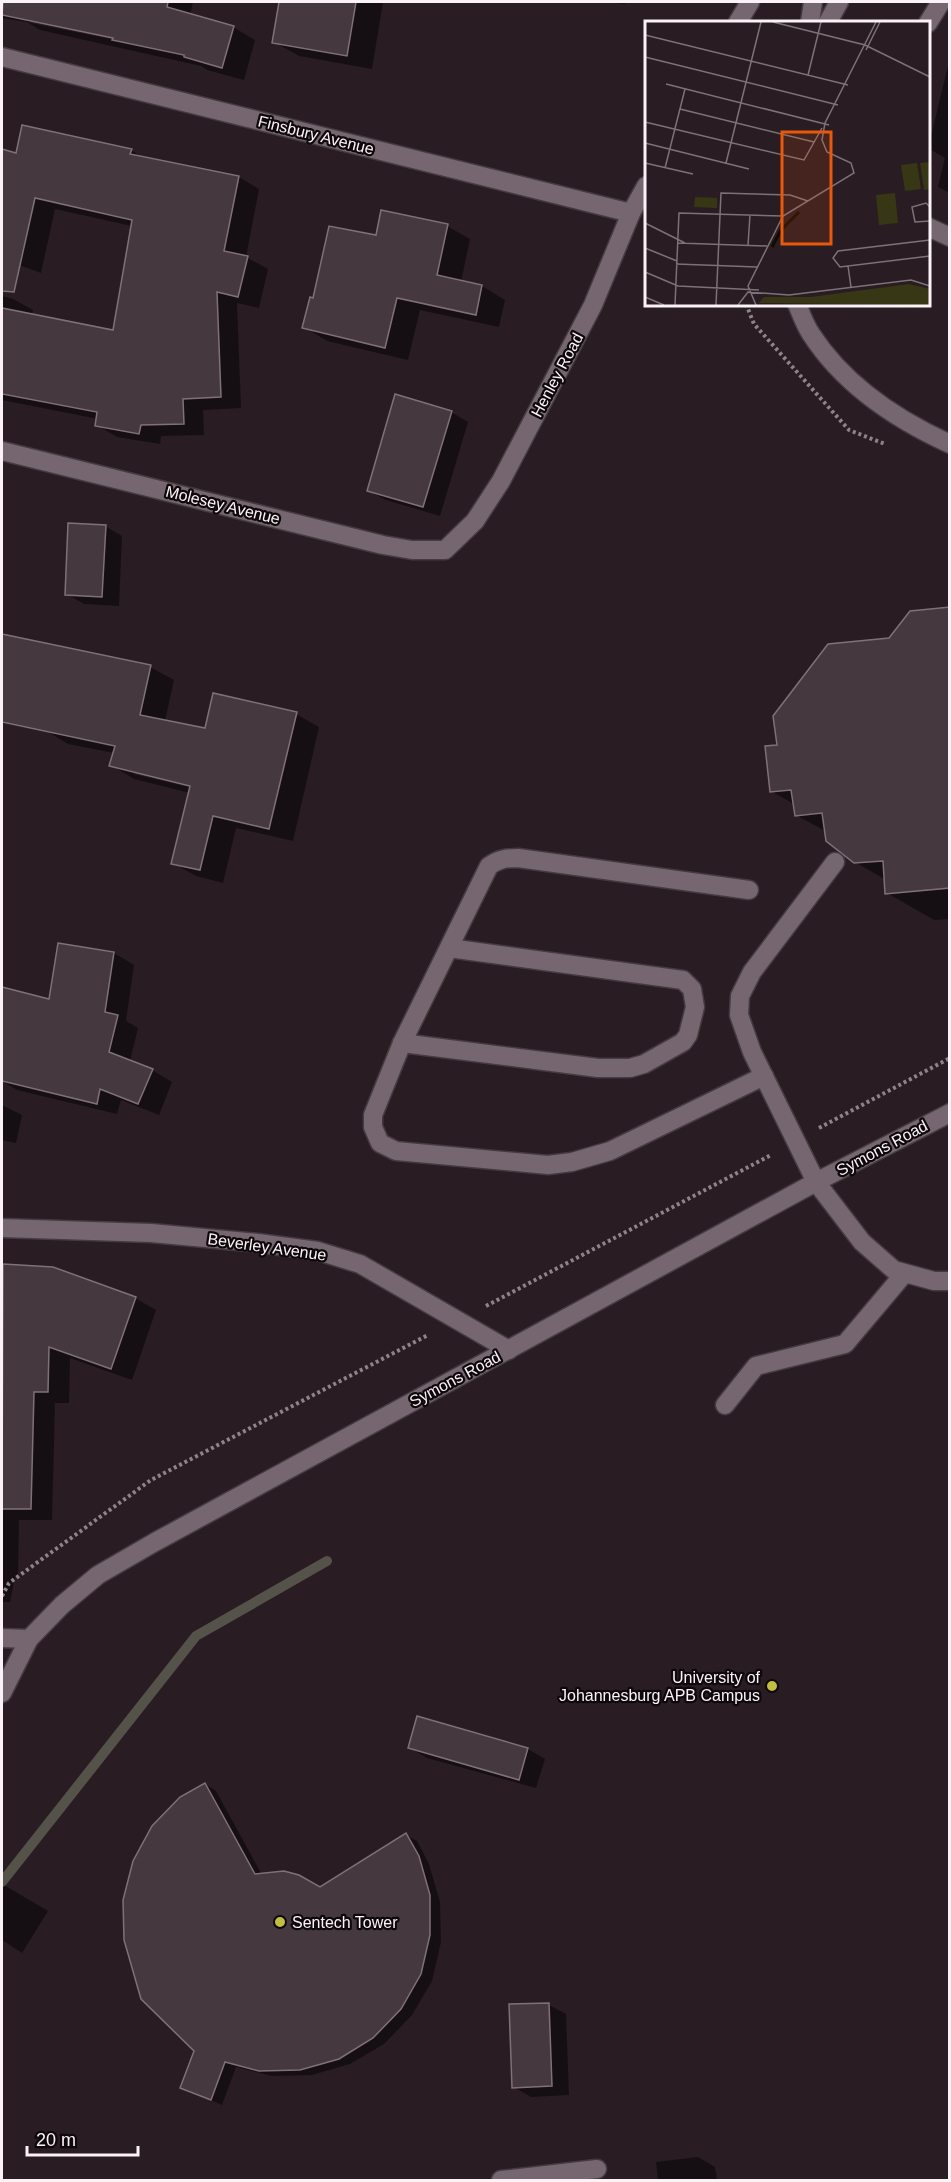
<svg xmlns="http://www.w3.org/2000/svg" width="951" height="2182" font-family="Arial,sans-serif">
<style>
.shadow{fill:#0007;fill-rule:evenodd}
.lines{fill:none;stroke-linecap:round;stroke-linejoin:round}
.stream{stroke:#55524a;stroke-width:10}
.building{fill:#46383f;stroke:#807179;stroke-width:1.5}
.lane-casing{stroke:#443b40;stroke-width:21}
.street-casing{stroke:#443b40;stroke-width:21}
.secondary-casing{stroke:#443b40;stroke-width:21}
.path{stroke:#8e8389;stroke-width:4;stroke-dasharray:3 3;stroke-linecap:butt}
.lane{stroke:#76666f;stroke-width:18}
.street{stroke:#76666f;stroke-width:18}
.secondary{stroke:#76666f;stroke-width:18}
.poi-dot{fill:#c1be40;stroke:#0e080b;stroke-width:2}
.labels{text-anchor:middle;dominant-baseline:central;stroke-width:4.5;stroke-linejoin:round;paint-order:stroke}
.street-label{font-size:16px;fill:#fbf2f7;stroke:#0e080b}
.poi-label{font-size:16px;fill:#fbf2f7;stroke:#0e080b;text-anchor:end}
.inset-river{fill:none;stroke:#0e0d00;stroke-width:3}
.inset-road{fill:none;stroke:#7d7278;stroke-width:1.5}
.view{fill:#e8590c;fill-opacity:0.15;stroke:#e8590c;stroke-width:3}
.inset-edge{fill:none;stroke:#fbf2f7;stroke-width:3}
</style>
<rect width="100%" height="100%" fill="#291c23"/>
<g class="shadow">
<path d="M2,2H193L190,15L233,27L255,40L244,80L207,70L201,66L40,30L27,22L2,18ZM27,19L120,38V41L31,23Z"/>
<path d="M281,2H383L372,69L299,56L274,42Z"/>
<path d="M606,2H625V4Z"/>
<path d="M950,58V193L938,187L945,158L928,148Z"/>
<path d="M131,150L145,159L239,177L259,189L246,257L268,269L259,308L237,303L241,408L203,410L204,435L161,436L160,444L117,437L97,425L98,419L2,400V296L13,299L33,310L32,315L114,332L132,226L55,209L41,273L2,259V151L17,155Z"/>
<path d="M447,226L470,239L461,282L482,286L505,300L499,327L420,310L408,360L327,341L304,327L315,299Z"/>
<path d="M451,412L468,422L440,516L386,500L369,491Z"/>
<path d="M105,526L122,536L119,606L84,604L67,594Z"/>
<path d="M950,609V919L934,920L887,893L886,880L855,862L827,832L796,815L794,804L771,791L779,746L890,639Z"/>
<path d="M2,635L150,667L174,680L165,721L206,730L296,714L319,727L293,841L236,828L223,883L196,876L173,863L190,793L134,779L111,765L114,753L68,744L45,730L48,716L2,707ZM134,771L198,787L197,789L134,774Z"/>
<path d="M59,945L114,953L134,965L126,1021L138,1028L130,1061L152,1070L172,1082L159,1115L121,1100L117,1114L17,1090L2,1081V1055L7,1033L2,1031V989L50,1000Z"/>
<path d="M2,1105L22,1115L16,1143L2,1140Z"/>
<path d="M4,1266L135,1298L156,1310L132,1380L70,1358L69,1403H55L52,1520H19L18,1577H15L10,1602H2V1296Z"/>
<path d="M418,1718L528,1749L545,1759L536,1788L427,1758L410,1748Z"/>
<path d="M205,1784L216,1791L262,1875L320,1889L406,1835L417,1841L429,1864L440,1902L441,1942L432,1981L412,2015L384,2044L350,2064L312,2075L272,2076L236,2067L222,2105L182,2088L196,2050Z"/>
<path d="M4,1885L48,1911L22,1953L2,1940V1890Z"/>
<path d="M549,2005L566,2014L569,2095L531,2097L514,2087Z"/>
<path d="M698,2157L715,2167L717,2180H658L656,2162Z"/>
</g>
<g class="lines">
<path class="stream" d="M2,1882L196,1636L327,1561"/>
</g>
<g class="building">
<path d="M3,2H168L167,7L234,26L222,68L184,57V55L112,40L113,38L2,15Z"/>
<path d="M279,2H356L347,56L272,43Z"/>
<path d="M22,125L132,149L130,154L239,176L224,251L248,256L238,297L217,292L221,397L183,399L184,424L141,425L139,434L95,426L97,412L2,394V308L113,330L132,220L35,198L14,292L2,291V149L16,153Z"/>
<path d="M381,210L448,224L437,275L482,285L476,315L397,298L385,348L302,328L310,297L313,298L329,226L376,235Z"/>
<path d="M395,394L452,411L423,507L367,491Z"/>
<path d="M68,523L106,525L102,597L65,595Z"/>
<path d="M950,607V888L885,894L883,861L854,863L826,841L822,813L795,816L791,790L770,792L765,746L777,745L773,716L828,644L889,638L910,611Z"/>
<path d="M2,634L151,665L140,715L205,728L213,693L297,712L269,829L213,816L200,870L171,864L190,786L109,766L115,746L2,722Z"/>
<path d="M58,943L114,952L105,1012L118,1015L109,1052L153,1069L138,1104L100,1089L97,1104L2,1081V987L49,999Z"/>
<path d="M3,1264L53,1267L136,1297L111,1369L49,1347L48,1392H34L31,1509H2Z"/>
<path d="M417,1716L528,1748L519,1780L408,1748Z"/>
<path d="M205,1783L255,1874L284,1871L299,1875L320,1887L406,1833L419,1856L430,1895V1935L421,1974L401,2009L373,2038L339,2059L300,2070L259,2071L225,2062L211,2100L180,2088L194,2051L141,1999L124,1940L123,1900L133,1861L152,1826L180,1797Z"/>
<path d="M549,2003L552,2086L512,2088L509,2004Z"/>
</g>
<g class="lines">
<g class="lane-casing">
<g id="lane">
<path d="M928,23L941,2"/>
<path d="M928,227L950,237"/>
<path d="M835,862L752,972L740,996L739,1015L752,1052L816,1182L862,1242L894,1270L934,1281H950"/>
<path d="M749,890L518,858C506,858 499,859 489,866L402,1043L373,1115V1127L380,1143L396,1151L548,1165L572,1162L610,1151L764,1076"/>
<path d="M402,1043L598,1068H630L644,1064L683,1042L688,1035L695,1007L692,989L683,980L449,948"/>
<path d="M725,1405L756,1366L845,1344L904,1274"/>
<path d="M501,2180L597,2169"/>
</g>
</g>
<g class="street-casing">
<g id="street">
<path d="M738,22L750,2"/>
<path d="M2,57L631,213"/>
<path d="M2,451L383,545L412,550H445L475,521L501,481L593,305L631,213L646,186"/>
<path d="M2,1228L151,1233L258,1243L318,1251L360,1264L509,1350"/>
<path d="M2,1638L29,1639"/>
</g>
</g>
<g class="secondary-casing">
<g id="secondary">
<path d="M810,22L813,2"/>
<path d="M828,22L839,2"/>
<path d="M797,304C801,314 805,325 811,334C844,385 895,419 950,444"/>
<path d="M2,1693L29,1639L62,1605L98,1575L155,1542L816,1182L950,1113"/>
</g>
</g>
<g class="path">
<path d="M746,304L754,324L849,430L885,444"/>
<path d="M819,1128L950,1058"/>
<path d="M486,1306L771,1155"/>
<path d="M2,1596L9,1583L151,1480L428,1335"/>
</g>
<use href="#lane" class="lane"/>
<use href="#street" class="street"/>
<use href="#secondary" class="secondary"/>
</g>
<g class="poi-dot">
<circle cx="772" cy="1686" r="6"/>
<circle cx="280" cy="1922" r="6"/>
</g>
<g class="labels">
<g class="street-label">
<text transform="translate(316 135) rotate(14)">Finsbury Avenue</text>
<text transform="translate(557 375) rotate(-62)">Henley Road</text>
<text transform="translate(223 505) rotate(14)">Molesey Avenue</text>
<text transform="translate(882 1148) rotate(-28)">Symons Road</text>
<text transform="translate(267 1247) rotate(8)">Beverley Avenue</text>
<text transform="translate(455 1379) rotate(-28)">Symons Road</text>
</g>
<g class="poi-label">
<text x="760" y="1677">University of<tspan x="760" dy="18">Johannesburg APB Campus</tspan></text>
<text x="292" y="1922" text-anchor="start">Sentech Tower</text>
</g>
</g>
<g transform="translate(645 21)">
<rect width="285" height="285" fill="#291c23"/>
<path d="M285,141V168L279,169L275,142ZM272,142L276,168L260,170L256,144ZM250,172L253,202L234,204L231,174ZM50,176L72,177V187L49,186ZM264,263L285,268V284L114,282L119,276H166Z" fill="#383715"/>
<path class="inset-river" d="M137,208L154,191M127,226L136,209"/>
<path class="inset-road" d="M128,1L220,24L285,56M0,14L203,64M221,29L235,1M0,36L193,84M163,54L176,1M21,63L184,104M35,88L169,121M0,101L159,139L177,107M0,122L104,148M0,142L48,153M81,142L116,1M20,147L40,68M285,186L281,182L267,186L270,201L285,200M0,202L40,222M285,219L193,230L188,237L195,246L285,235M33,222L122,225M103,224L105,194M0,227L32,240M31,243L112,246M203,245L206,266M0,251L33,265L114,269M0,276L19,284M30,284L34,192L138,195M71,284L76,172L145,174L163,180M93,284L103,271L144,274L266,259L285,265M111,284L103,265L138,195L209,152L206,142L182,131L177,119L180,102L231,1"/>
<path class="view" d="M137,111H186V223H137Z"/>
<rect width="285" height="285" class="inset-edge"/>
</g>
<rect width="951" height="2182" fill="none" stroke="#fbf2f7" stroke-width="6"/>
<path d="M27 2146v9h111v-9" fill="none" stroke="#fbf2f7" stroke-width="3"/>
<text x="36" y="2146" font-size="18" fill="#fbf2f7" stroke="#0e080b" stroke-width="4.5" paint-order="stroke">20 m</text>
</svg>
